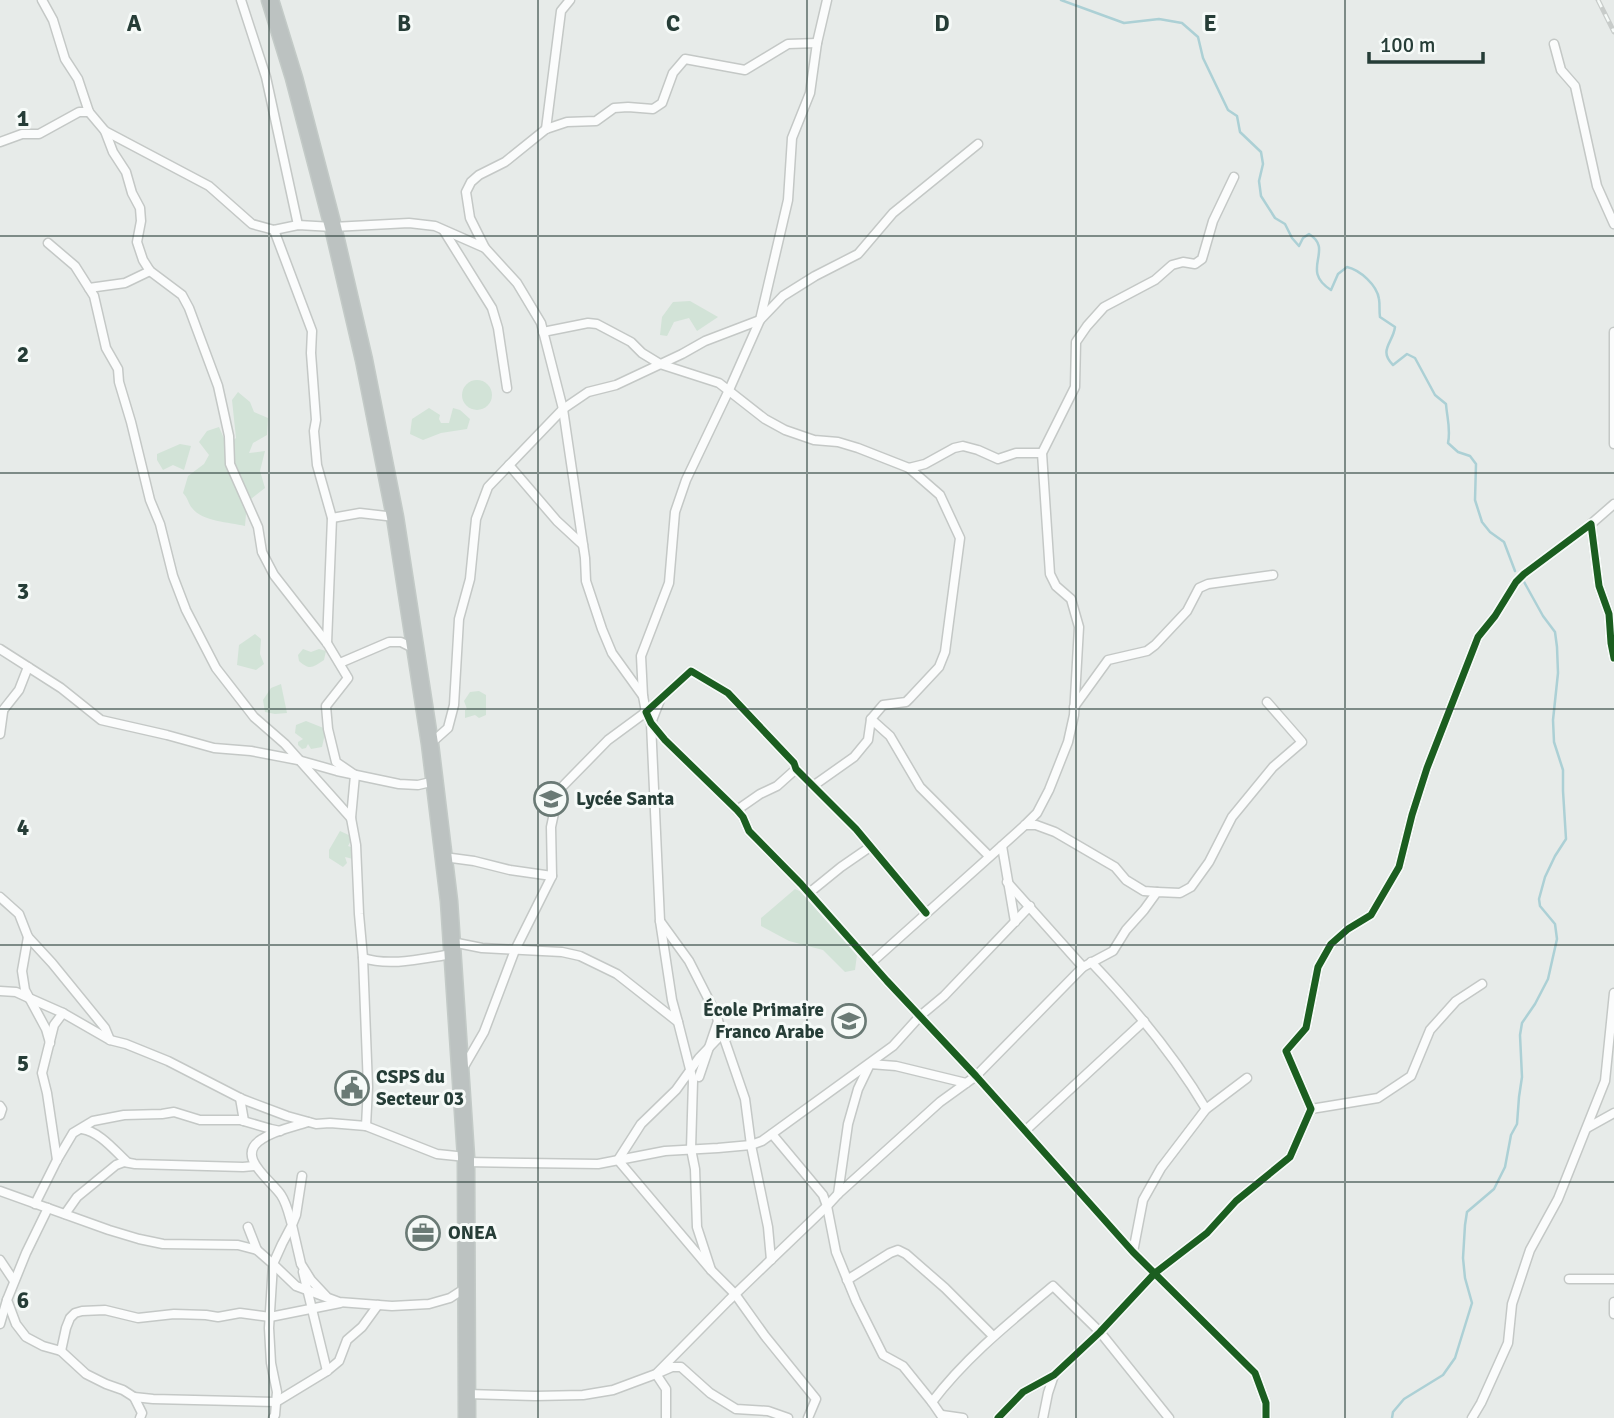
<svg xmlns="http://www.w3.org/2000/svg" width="1614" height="1418" font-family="Signika,sans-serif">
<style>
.green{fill:#d2e3d7}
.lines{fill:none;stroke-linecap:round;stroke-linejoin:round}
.stream{stroke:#acd0d5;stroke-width:2.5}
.street-casing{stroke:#c4c8c6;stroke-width:11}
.highway-casing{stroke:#c3cac7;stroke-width:19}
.street{stroke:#fbfcfc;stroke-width:8}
.highway{stroke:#bcc2c1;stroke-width:16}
.rail-casing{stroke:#c8ccca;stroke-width:5}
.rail{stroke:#f6faf8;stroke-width:2.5;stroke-dasharray:8;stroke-linecap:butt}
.cycleway-casing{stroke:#f6faf8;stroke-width:11}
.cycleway{stroke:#1b5e20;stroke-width:7}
.grid{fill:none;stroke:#263d37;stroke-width:2;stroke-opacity:0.55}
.labels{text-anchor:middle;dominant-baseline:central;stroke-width:6;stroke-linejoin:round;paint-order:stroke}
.poi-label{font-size:19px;font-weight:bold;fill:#263d37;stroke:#f6faf8;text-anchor:start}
.grid-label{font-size:23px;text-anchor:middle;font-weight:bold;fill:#263d37;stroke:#f6faf8;stroke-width:6;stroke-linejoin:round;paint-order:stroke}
</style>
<rect width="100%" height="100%" fill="#e7ebe9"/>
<g class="green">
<path d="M690,301L718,317L697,331L689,318L674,322L667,336L660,335L662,317L673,302Z"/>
<circle cx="477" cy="395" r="15"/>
<path d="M238,392L250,402L254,412L268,418L267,435L253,443L249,453L265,451L260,471L265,488L247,502L245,526C229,522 203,522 192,508C188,503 188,498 183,493L188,476L204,464L209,455L199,442L207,431L219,427L227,445L236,438L232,400Z"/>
<path d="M429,408L440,415L439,419L441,423H449L453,408L460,410L470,419L467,429L441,433L423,440L410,434L412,419Z"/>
<path d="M180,444L191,446L184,470L173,465L163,470L157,460V454Z"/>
<path d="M255,634L261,639L260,654L264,664L256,670L237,665L239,645Z"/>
<path d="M303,649L311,652L319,649L326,651L324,660C313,667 310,671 299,661L298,655Z"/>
<path d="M281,684L287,713L275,714L265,712L263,700L271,688Z"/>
<path d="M479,691L486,695V715L479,718L475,715L465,718V710L467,709L464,701L470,692Z"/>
<path d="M306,721L326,729L322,747L311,749L308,744L306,748L302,749L298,745V742L303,739L295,733L296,725Z"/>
<path d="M340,831L353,837L348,846L354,848L353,859L345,857L347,863L343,867L329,858V850Z"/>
<path d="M795,889L804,893L847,940L857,955L855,970L845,972L823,950L789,941L761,926V918Z"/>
</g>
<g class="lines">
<g class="stream">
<path d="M1061,0L1124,23L1159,19L1182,23L1198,37L1203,58L1228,110L1237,116L1240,132L1261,152L1263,164L1259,181L1261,196L1275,218L1285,224L1292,238L1299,246L1303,238L1309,234C1335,250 1299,270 1331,290L1338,274L1347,267C1360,270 1377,285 1379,299C1380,305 1379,310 1380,317L1395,327C1393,343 1378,350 1393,365L1407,354L1415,358L1435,395L1446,404C1447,418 1451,429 1448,443L1458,452L1470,456L1476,464L1475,500L1482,522L1490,532L1504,542L1515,571"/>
<path d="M1392,1418L1393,1412L1404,1399L1443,1375L1455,1358L1472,1303L1465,1278L1463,1258L1465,1225L1467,1212L1494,1189L1505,1167L1511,1135L1517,1124L1519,1097L1522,1077L1520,1035L1522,1023L1535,1004L1548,979L1557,939L1555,924L1540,906L1539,899L1545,877L1555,856L1566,839L1563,791V770L1554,742L1553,720L1558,673L1557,647L1555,632L1543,616L1523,580"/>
</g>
<g class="street-casing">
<g id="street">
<path d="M42,0L53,20L65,59L78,79L89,112L105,131L209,186L252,224L274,230L298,225L333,227L409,223L435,226L485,248L517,283L541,323L563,409L585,558L586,581L602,629L612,653L643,696"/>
<path d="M241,0L266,77L298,225"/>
<path d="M1554,44L1561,70L1575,86L1597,186L1614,224"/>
<path d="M546,129L561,11L570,0"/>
<path d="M105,131L113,152L126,172L132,193L140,208L141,221L137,242L143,260L150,271L182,295L189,308L218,386L229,436L230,464L258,527L262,552L274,575L327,643L348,678L326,706L328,729L336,762L355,775L351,818L356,845L359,914L363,958L368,1087L366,1126"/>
<path d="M0,142L22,134H39L79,112H89"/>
<path d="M274,230L312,331L311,353L316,420L314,431L317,465L332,518L327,643"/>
<path d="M444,231L492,308L498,328L507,388"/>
<path d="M48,243L75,266L94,296L106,348L118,369L119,382L131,422L150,500L160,524L173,576L186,610L216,668L254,717L285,744L351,818"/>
<path d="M485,248L470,218L466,192L471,182L479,175L505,162L546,129L567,122L596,121L614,108L628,107L653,109L662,103L673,73L685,59L745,70L788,44L817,43"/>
<path d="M89,288L125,283L150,271"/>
<path d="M543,332L588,323L597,324L631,342L642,353L660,364L719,383L765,419L785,430L814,440L838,442L858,448L909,468L925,464L954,448L963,446L978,450L998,459L1016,453H1042"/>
<path d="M1614,332V444"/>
<path d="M509,465L557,521L583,545"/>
<path d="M332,518L360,513L395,517"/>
<path d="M1591,524L1614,504"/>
<path d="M0,649L61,688L101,720L167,735L214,748L251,751L298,760L337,771L399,784L418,785L435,781"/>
<path d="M340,663L389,642H401L415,649"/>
<path d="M660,700L651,723L660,921L672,1000L678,1022"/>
<path d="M1074,707L1108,660L1147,651L1155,645L1187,611L1199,588L1208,584L1273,575"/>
<path d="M0,714L19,690L28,667"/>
<path d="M871,719L890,736L920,787L989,856"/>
<path d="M0,734L3,712"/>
<path d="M430,744L448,728L454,705L459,619L470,579L476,519L488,487L563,409L588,392L616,385L682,354L705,341L760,320L783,296L815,276L858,254L893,213L978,144"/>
<path d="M813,786L854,757L868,740L871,719L883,705L906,702L910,698L939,667L945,652L960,538L940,495L909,468"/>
<path d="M737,810L760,794L777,786L796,769"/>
<path d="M1025,825H1036L1055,832L1115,867L1126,880L1144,891L1157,892"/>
<path d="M1002,846L1015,922"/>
<path d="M444,857L474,861L510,870L552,876"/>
<path d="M1007,882L1083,967"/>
<path d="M809,893L841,867L870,847"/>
<path d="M0,897L19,914L28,937L52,963L105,1028L110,1040"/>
<path d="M926,913L856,829L796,769L794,763L728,693L691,671L646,712L651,723L665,740L737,810L743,817L749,831L801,884L887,981L976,1076L1133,1252L1255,1373L1266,1403V1418"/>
<path d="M660,921L689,961L715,1012L745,1099L751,1145L768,1227L771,1260"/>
<path d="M28,937L22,971L25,990L46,1029L50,1043"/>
<path d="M452,942L482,948L562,952L580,956L617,974L678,1022L693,1081L691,1149L695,1169L697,1227L711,1270"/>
<path d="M363,958C391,967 424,958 453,954"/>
<path d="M1091,962C1134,1007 1174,1055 1206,1109"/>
<path d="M871,963L1025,825L1037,813L1049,790L1068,742L1074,715L1079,627L1071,599L1056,586L1050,574L1042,453L1075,387L1076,342L1087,326L1104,307L1155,280L1172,265L1183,262L1195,264L1202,259L1213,221L1234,177"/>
<path d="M0,991L16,992L29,998L63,1013L110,1040L126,1044L168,1061L242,1099L287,1116L316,1124L330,1123L366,1126L437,1154L466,1157"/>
<path d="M723,1033L699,1058L676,1090L641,1124L618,1160L711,1270L735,1294L765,1336L816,1399L808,1418"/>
<path d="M462,1070L484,1032L515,950L552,876L551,827L559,790L608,740L646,712L643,696L641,656L669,583L675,512L686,480L729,390L760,320L788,200L792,138L810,93L817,43L827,0"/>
<path d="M699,1077L718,1021"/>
<path d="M240,1098L244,1121"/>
<path d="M0,1106L2,1109L0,1115"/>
<path d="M1311,1109L1378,1098L1411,1076L1430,1030L1456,1001L1482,984"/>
<path d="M308,1122C293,1127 275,1130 262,1139C234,1156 271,1180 281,1195C287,1204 289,1215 292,1225L282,1244L273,1264L296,1286L339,1302L392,1306L429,1304L450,1298L467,1287"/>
<path d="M1587,1128L1614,1113"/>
<path d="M82,1129C100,1132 114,1150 127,1162"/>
<path d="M1026,1130L1144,1021"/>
<path d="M772,1134L823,1195L827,1206L836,1252L856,1301L883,1355L903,1366L932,1402L943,1418"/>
<path d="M57,1160L47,1093L42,1073L54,1025L63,1013"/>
<path d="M466,1162L598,1164L665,1151L718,1148L751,1145L762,1141L893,1046L920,1016L944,996L1030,906"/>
<path d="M302,1176L296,1215L292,1225L301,1264L311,1280L326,1296"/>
<path d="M0,1191L109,1230L139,1239L163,1244L238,1245L257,1250L273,1264L269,1328L271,1363L277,1392L275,1415L273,1418"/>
<path d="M838,1194L848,1124L858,1089L870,1064L896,1066L966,1083"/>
<path d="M35,1204L57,1160L73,1133L93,1121L124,1115L162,1114L174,1112L200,1120H240L271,1129L280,1131"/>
<path d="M48,1208L26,1253L7,1300L16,1324L26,1337L43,1346L61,1351L86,1374L106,1384L123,1390L134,1397L142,1413L140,1418"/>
<path d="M65,1214L77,1197L116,1165L124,1162L135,1164L243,1167L254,1166"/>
<path d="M248,1227L257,1250"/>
<path d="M1133,1252L1143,1200L1161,1168L1206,1109L1247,1078"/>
<path d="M0,1260L14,1281"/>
<path d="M303,1272L327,1371"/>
<path d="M1569,1279H1614"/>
<path d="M847,1280L890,1253L898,1250L906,1254L945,1288L993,1336"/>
<path d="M1614,1302V1314"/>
<path d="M0,1324L7,1300"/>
<path d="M61,1351L66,1328L70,1318L75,1313L82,1311L105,1310L138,1318L174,1314L206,1315L218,1317L240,1313L270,1317L340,1303"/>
<path d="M467,1394L535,1396L583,1395L613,1390L656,1374L728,1301L827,1206L838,1194L940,1102L976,1076L1083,967L1113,951L1126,930L1144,910L1157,892L1180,893L1191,887L1209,862L1232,817L1273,767L1302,742L1267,702"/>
<path d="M134,1397L153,1399L276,1402L327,1371L339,1361L347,1340L362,1327L378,1305"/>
<path d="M932,1402C966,1357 1010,1322 1053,1286L1100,1332L1169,1418"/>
<path d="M942,1415L963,1418"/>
<path d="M666,1418V1389L656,1374L672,1367H681L710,1393L736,1409L768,1411L788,1418"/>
<path d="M998,1418L1023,1392L1054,1375L1100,1332L1155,1273L1207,1233L1236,1201L1290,1157L1311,1109L1286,1051L1306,1028L1318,967L1331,944L1348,929L1371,915L1399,867L1412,815L1427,768L1478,637L1495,616L1516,582L1524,574L1591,524L1599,586L1609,614L1611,643L1614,658"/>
<path d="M1043,1418L1048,1393L1054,1375"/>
<path d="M1472,1418L1481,1403L1508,1343L1512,1304L1530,1250L1558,1199L1605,1081L1614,993"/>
</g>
</g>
<g class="highway-casing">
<path id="highway" d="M270,0L294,78L333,227L364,360L395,517L430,744L449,901L466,1157L467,1418"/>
</g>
<use href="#street" class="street"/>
<use href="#highway" class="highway"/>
<g class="rail-casing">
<path id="rail" d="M1598,0L1614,32"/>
</g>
<use href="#rail" class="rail"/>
<g class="cycleway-casing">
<g id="cycleway">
<path d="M926,913L856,829L796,769L794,763L728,693L691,671L646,712L651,723L665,740L737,810L743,817L749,831L801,884L887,981L976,1076L1133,1252L1255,1373L1266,1403V1418"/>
<path d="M998,1418L1023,1392L1054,1375L1100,1332L1155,1273L1207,1233L1236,1201L1290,1157L1311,1109L1286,1051L1306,1028L1318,967L1331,944L1348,929L1371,915L1399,867L1412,815L1427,768L1478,637L1495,616L1516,582L1524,574L1591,524L1599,586L1609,614L1611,643L1614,658"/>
</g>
</g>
<use href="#cycleway" class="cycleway"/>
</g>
<path class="grid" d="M269,0V1418M538,0V1418M807,0V1418M1076,0V1418M1345,0V1418M0,236H1614M0,473H1614M0,709H1614M0,945H1614M0,1182H1614"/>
<defs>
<g id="school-ring" transform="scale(1.75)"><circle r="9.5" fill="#f6faf8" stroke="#6a7a75" stroke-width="1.5"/><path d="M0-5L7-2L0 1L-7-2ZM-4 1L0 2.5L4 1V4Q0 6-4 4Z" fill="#6a7a75"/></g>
<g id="civic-ring" transform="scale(1.75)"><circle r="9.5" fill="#f6faf8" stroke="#6a7a75" stroke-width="1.5"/><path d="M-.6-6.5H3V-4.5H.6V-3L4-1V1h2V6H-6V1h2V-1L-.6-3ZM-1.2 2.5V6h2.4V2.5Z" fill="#6a7a75"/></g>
<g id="office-ring" transform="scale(1.75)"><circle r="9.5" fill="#f6faf8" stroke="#6a7a75" stroke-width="1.5"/><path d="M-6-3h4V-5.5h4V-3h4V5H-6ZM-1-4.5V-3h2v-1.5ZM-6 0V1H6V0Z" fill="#6a7a75"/></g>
</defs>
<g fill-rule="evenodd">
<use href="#school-ring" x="551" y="799"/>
<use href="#school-ring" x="849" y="1021"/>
<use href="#civic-ring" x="352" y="1088"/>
<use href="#office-ring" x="423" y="1233"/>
</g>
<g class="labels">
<g class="poi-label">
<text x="576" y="799">Lycée Santa</text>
<text x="824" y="1010" text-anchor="end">École Primaire<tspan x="824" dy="22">Franco Arabe</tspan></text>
<text x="376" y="1077">CSPS du<tspan x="376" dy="22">Secteur 03</tspan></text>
<text x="448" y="1233">ONEA</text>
</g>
</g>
<g class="grid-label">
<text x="134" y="31">A</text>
<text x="404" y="31">B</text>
<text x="673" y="31">C</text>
<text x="942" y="31">D</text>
<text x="1210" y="31">E</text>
<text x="23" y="126">1</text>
<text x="23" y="362">2</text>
<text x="23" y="599">3</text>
<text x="23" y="835">4</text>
<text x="23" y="1071">5</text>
<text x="23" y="1308">6</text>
</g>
<path d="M1369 52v10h114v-10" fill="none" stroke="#263d37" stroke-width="3.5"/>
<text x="1380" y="52" font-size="21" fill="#263d37" stroke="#f6faf8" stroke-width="5" paint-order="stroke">100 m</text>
</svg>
